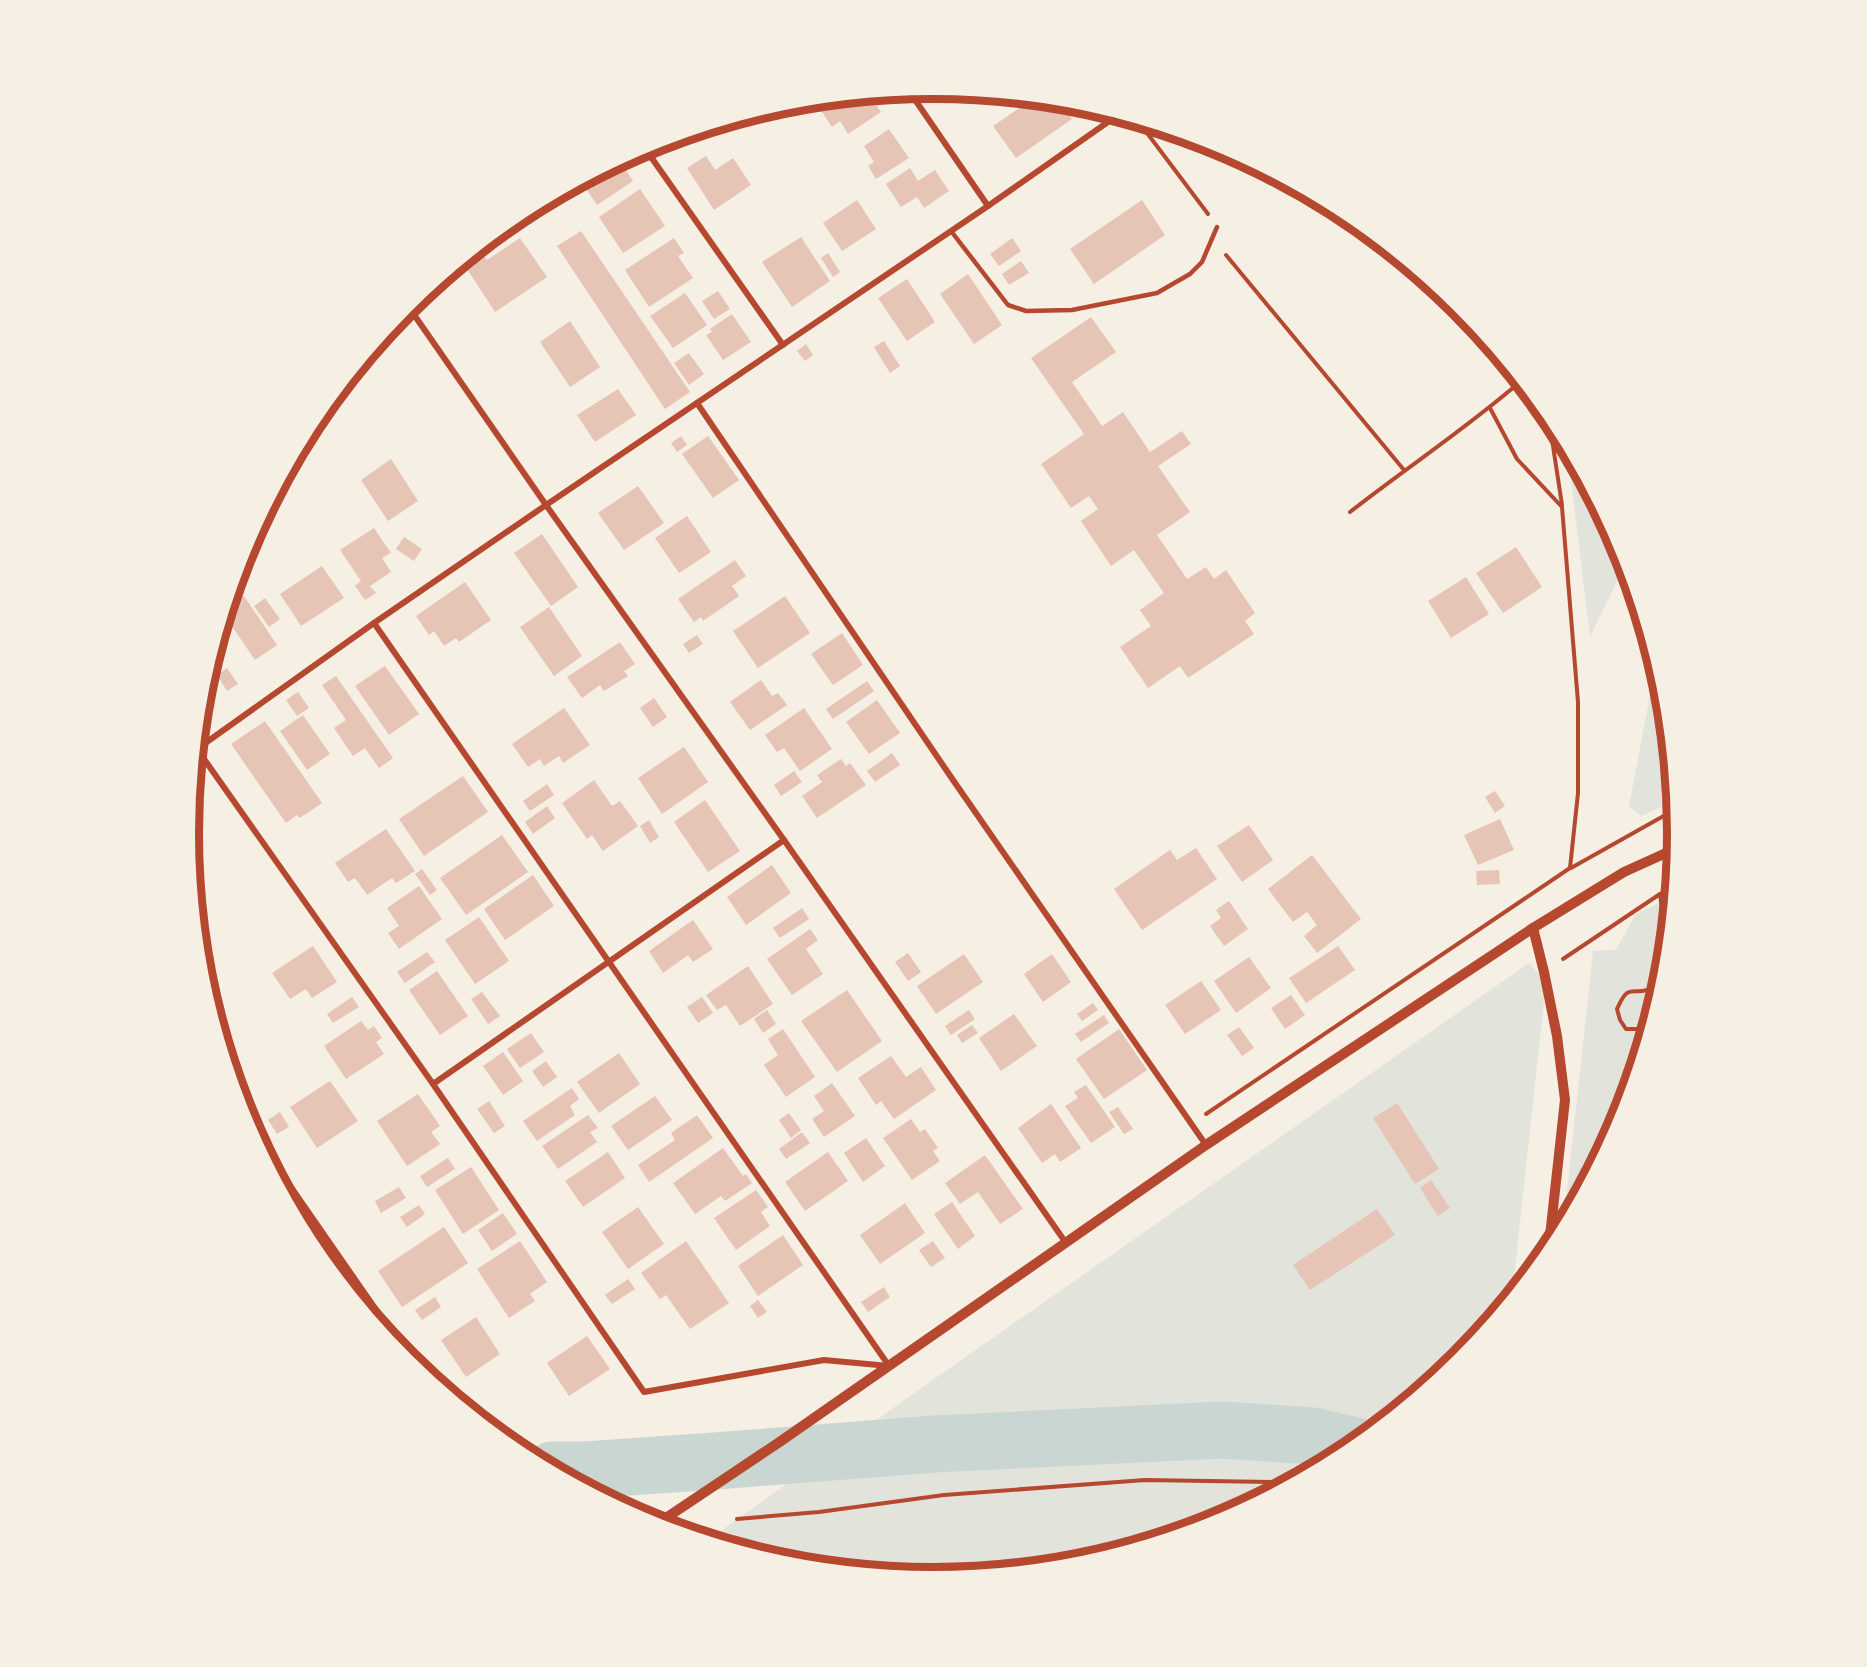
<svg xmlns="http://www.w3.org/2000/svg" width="1867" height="1667" font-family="Quicksand,sans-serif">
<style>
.green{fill:#e2e4dc}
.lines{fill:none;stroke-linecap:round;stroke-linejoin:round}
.river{stroke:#c9d6d2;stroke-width:57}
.building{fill:#e6c5b7}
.path{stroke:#b5482f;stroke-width:4}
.service{stroke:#b5482f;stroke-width:4.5}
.minor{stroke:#b5482f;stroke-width:6}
.tertiary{stroke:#b5482f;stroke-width:10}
.rim{fill:none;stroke:#b5482f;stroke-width:8}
</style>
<rect width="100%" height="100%" fill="#f6efe4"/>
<g class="green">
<path d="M1567,446L1622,549L1626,562L1590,637Z"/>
<path d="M1658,666L1664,689L1675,800L1642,816L1629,807L1654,674Z"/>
<path d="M1672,896L1664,979L1622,1119L1563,1228L1593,951L1616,950L1635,915Z"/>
<path d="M1529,963L1546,982L1512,1297L1460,1361L1347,1453L1218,1522L1078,1564L933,1578L788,1564L708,1540L917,1391Z"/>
</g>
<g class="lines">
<path class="river" d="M552,1470H586L729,1460L935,1444L1222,1430L1313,1436L1356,1446"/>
</g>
<g class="building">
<path d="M940,89L947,90L964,91L949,102Z"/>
<path d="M987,94L998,95L1005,96L993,104Z"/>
<path d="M869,95L881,112L848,134L840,121L832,127L820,109L836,98Z"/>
<path d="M1034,98L1059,101L1072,119L1016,158L993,126Z"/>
<path d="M889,129L909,158L876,179L868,166L874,162L864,146Z"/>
<path d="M1200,140L1219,145L1224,148L1210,156Z"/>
<path d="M706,156L715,170L733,158L751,185L714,210L687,168Z"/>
<path d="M620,161L633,181L597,205L581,181Z"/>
<path d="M910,168L918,181L935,170L949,191L924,208L917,197L901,207L886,184Z"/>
<path d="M640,189L665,226L623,253L599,217Z"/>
<path d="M857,200L876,229L842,251L823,223Z"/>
<path d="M1142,200L1165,235L1094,284L1070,249Z"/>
<path d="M581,231L690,392L665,409L557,246Z"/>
<path d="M801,237L830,281L792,307L762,262Z"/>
<path d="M520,238L547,277L495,312L467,269L485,257L487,260Z"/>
<path d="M674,238L684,253L678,256L693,278L649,307L625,270Z"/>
<path d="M1012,238L1021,251L999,266L990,254Z"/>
<path d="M828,253L840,272L833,277L821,258Z"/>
<path d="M1021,261L1029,273L1009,285L1002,274Z"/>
<path d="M968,274L1002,325L974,344L940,294Z"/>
<path d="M907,279L935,322L907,341L878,298Z"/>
<path d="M718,291L730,309L714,319L702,301Z"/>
<path d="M685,293L707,325L673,348L650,316Z"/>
<path d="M732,314L751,342L723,360L706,335L712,332L710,329Z"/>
<path d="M1091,317L1116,352L1072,382L1102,426L1123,412L1150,452L1182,431L1191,444L1158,466L1190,512L1157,535L1187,579L1206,567L1214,579L1226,570L1255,613L1245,621L1254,634L1188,678L1180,666L1148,688L1120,647L1151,626L1140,610L1164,593L1134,550L1111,566L1081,521L1098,509L1089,496L1071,508L1041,464L1084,434L1031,358Z"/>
<path d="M570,321L600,367L570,387L540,342Z"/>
<path d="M884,341L900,366L890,373L874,347Z"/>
<path d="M806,344L813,355L805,361L797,351Z"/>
<path d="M689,353L704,374L689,385L674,363Z"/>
<path d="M618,389L636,415L595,442L577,415Z"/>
<path d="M681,436L687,445L677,452L671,443Z"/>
<path d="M708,436L739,480L713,498L682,454Z"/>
<path d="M391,459L418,501L388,521L361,480Z"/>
<path d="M638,486L664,523L624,550L598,513Z"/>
<path d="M687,516L711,552L679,573L655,538Z"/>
<path d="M374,528L391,553L382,558L391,572L370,586L376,593L365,600L355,586L361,581L340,550Z"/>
<path d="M542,534L578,587L551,606L514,553Z"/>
<path d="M404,537L422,549L414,561L396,549Z"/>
<path d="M1516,547L1542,587L1503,613L1476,573Z"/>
<path d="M735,560L746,576L732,586L739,596L703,621L701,617L694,622L678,599Z"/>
<path d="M322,566L344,598L301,626L280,594Z"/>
<path d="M1466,577L1489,614L1451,638L1428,601Z"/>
<path d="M465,582L491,620L459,642L456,638L444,646L434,631L429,635L416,616Z"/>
<path d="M244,596L277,645L255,660L225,616L227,607Z"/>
<path d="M785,596L810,633L758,668L733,631Z"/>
<path d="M265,598L280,619L269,627L254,606Z"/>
<path d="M549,607L582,656L554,676L520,627Z"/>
<path d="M842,633L863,665L833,685L811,654Z"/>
<path d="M697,635L703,644L689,653L683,644Z"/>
<path d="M620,642L635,664L624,671L628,676L604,691L600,685L582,698L567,677Z"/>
<path d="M385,666L419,714L389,735L355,686Z"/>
<path d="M227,668L238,684L227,691L217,675Z"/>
<path d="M336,676L393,758L379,768L365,748L353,756L334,728L346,720L322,685Z"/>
<path d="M761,680L772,696L778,693L787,705L750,730L730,702Z"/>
<path d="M867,681L874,691L833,719L826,709Z"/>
<path d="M298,692L309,708L297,716L286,700Z"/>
<path d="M654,698L667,717L653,727L640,708Z"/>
<path d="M877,700L900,733L869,754L846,722Z"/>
<path d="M564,708L590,745L563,763L559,756L544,766L540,759L528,767L512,744Z"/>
<path d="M804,708L832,749L800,771L784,748L777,752L765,735Z"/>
<path d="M303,715L330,754L307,770L280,731Z"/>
<path d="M265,721L322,803L300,818L297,815L286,823L231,744Z"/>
<path d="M684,747L708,782L662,814L638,778Z"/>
<path d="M892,753L900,765L875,782L867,771Z"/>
<path d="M841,759L846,766L850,763L866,785L817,818L802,796L822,782L817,775Z"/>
<path d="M794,771L802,782L781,796L774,785Z"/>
<path d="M463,776L488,812L424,856L399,819Z"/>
<path d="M594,780L612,806L620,801L638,826L603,851L592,835L587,839L562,803Z"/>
<path d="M547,784L554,795L530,811L523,801Z"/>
<path d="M1495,791L1505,806L1495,813L1485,797Z"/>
<path d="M705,800L740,851L708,872L674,822Z"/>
<path d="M547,806L555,818L533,834L525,822Z"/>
<path d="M1500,819L1514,850L1478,865L1464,835Z"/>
<path d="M649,820L659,837L650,843L640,826Z"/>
<path d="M1249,825L1273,860L1242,882L1217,846Z"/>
<path d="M386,829L415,871L396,883L392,878L367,895L355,878L348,882L335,863Z"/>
<path d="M502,835L528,872L466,915L440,878Z"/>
<path d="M1196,848L1217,879L1142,930L1114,889L1170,850L1177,860Z"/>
<path d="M1312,855L1361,919L1317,953L1304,936L1317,925L1307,912L1293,922L1268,889Z"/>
<path d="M772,865L791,893L746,925L727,897Z"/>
<path d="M422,869L437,890L430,895L415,874Z"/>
<path d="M1499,870L1500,884L1477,885L1476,871Z"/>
<path d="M533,875L554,906L505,940L484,909Z"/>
<path d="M419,886L442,919L399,949L388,933L399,926L387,908Z"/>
<path d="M1229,901L1248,929L1224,946L1210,926L1221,918L1216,910Z"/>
<path d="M802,908L809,919L780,938L773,928Z"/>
<path d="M479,917L509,961L475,984L445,940Z"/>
<path d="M693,920L713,949L693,962L688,955L663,973L649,951Z"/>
<path d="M810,929L818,940L806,949L823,974L792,995L767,959Z"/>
<path d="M313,946L337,982L312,998L306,989L290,999L272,973Z"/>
<path d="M1338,946L1355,970L1306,1003L1289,978Z"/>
<path d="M427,952L435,962L405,983L397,972Z"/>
<path d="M908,953L921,972L908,981L895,962Z"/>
<path d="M964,954L983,982L936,1014L917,986Z"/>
<path d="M1052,954L1071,982L1043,1002L1024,974Z"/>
<path d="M1249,957L1271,988L1236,1013L1214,981Z"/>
<path d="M748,966L773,1004L740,1026L726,1005L717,1010L706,995Z"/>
<path d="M437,971L468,1016L440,1035L409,990Z"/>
<path d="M1201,981L1221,1010L1185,1034L1165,1005Z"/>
<path d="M847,990L882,1041L837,1072L801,1021Z"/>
<path d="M482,992L500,1016L488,1024L471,999Z"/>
<path d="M1291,995L1305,1015L1285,1029L1271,1008Z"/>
<path d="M352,997L359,1007L333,1023L327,1014Z"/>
<path d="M702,997L713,1013L698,1023L687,1007Z"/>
<path d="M1093,1003L1098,1010L1082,1021L1077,1014Z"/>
<path d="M767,1010L776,1024L763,1033L754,1019Z"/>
<path d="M969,1010L975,1019L951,1035L945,1026Z"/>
<path d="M1014,1014L1037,1046L1001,1071L979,1038Z"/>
<path d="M1104,1015L1109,1023L1081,1042L1075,1034Z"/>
<path d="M361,1021L368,1030L374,1026L382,1038L376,1042L384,1054L346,1079L324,1046Z"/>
<path d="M972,1025L978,1033L962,1043L957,1035Z"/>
<path d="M1239,1027L1254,1048L1242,1056L1227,1035Z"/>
<path d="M783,1029L815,1077L786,1097L764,1065L778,1055L768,1039Z"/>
<path d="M1119,1029L1147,1070L1104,1099L1076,1059Z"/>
<path d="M531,1033L544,1052L520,1068L507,1049Z"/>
<path d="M503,1052L523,1081L503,1095L483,1066Z"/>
<path d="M619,1053L640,1084L599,1113L577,1082Z"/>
<path d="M891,1056L906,1077L921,1067L936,1090L894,1119L881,1101L876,1105L858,1078Z"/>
<path d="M546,1061L557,1077L543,1087L532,1071Z"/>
<path d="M330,1081L358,1121L317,1148L290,1107Z"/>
<path d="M832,1083L855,1116L824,1137L812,1119L824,1111L814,1096Z"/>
<path d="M1086,1085L1115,1127L1091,1143L1065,1106L1078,1098L1074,1092Z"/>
<path d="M572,1088L579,1099L570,1106L575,1115L537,1141L523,1121Z"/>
<path d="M418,1094L440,1126L431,1132L440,1144L407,1166L377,1121Z"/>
<path d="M655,1096L672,1120L628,1150L611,1126Z"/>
<path d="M489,1101L505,1126L494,1133L477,1109Z"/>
<path d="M1397,1103L1439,1169L1415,1184L1373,1118Z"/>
<path d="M1051,1104L1081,1148L1060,1162L1055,1154L1042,1163L1018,1128Z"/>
<path d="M1118,1107L1133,1129L1124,1134L1109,1112Z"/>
<path d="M280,1112L289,1127L277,1134L268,1120Z"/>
<path d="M789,1113L801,1130L791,1138L779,1120Z"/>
<path d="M588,1115L598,1128L590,1132L597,1142L558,1169L542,1146Z"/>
<path d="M697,1115L713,1138L649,1182L638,1165L675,1140L671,1133Z"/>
<path d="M911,1119L920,1132L925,1129L938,1148L933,1151L940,1161L912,1180L883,1138Z"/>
<path d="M802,1132L810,1143L786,1159L779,1149Z"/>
<path d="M866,1138L885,1166L863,1182L844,1153Z"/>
<path d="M723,1148L743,1176L746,1174L752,1183L725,1201L721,1196L695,1214L673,1183Z"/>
<path d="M608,1152L625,1178L583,1207L565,1181Z"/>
<path d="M828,1152L848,1181L805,1211L785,1182Z"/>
<path d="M985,1155L1023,1209L1000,1224L978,1192L960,1204L945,1183Z"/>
<path d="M448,1158L455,1169L427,1187L420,1176Z"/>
<path d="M471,1167L499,1210L463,1234L435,1190Z"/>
<path d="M1431,1180L1450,1208L1438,1216L1420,1188Z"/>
<path d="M399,1187L406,1198L381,1213L375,1201Z"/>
<path d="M756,1190L768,1207L761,1212L770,1226L736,1250L714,1218Z"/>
<path d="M952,1202L975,1236L958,1249L934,1214Z"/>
<path d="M905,1203L925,1233L880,1264L860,1235Z"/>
<path d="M419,1205L425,1214L407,1227L400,1217Z"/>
<path d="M638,1207L664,1244L628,1269L602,1232Z"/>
<path d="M1377,1209L1395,1235L1310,1290L1293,1265Z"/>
<path d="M503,1213L517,1234L492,1251L478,1230Z"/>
<path d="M444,1227L468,1263L402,1307L378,1271Z"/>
<path d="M783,1235L803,1265L758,1296L738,1266Z"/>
<path d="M520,1241L547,1282L530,1294L535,1301L509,1318L477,1269Z"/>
<path d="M686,1241L729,1303L690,1329L666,1295L660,1299L641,1273Z"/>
<path d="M933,1241L945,1258L931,1267L919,1250Z"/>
<path d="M628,1279L635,1289L612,1304L605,1295Z"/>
<path d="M884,1287L890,1297L868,1312L861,1302Z"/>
<path d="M435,1297L441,1307L422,1320L415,1310Z"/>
<path d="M758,1300L767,1312L758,1318L750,1306Z"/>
<path d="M476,1317L500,1354L466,1377L441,1340Z"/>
<path d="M587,1336L610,1369L569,1396L547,1363Z"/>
</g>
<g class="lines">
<g class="path">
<path d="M1138,121L1208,214"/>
<path d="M1226,255L1404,470"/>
<path d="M1548,413L1562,505"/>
<path d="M1350,512C1406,468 1467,428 1521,381"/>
<path d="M1571,868L1676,809"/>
<path d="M1660,894L1664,924L1666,927L1669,928"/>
<path d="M1666,927V960"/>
<path d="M1563,959L1660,894L1673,887"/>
<path d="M1649,1029H1626L1620,1020L1617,1009C1620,1003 1622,997 1627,993C1632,990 1636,992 1642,991C1656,990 1663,977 1666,964"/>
<path d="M1206,1114L1570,868L1578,793V702L1562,507L1517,459L1490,408"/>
<path d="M1590,1179L1597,1152L1626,1105"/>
<path d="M737,1519L819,1512L944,1495L1145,1480L1273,1482L1277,1491"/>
<path d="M1024,1564L1052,1567"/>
</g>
<path class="service" d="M951,231L1008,305L1026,311L1072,310L1157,293L1190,274L1202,262L1217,227"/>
<g class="minor">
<path d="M909,91L988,206"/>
<path d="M644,147L783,345"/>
<path d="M408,306L546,505L988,206L1118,115"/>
<path d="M697,403L953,780L1206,1145"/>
<path d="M374,623L889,1366"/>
<path d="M433,1084L784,840"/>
<path d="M250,1128L381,1317L386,1329L385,1334"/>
<path d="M889,1366L824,1360L644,1392L433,1084L197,749L374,623L546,505L784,840L1066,1243"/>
</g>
<g class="tertiary">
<path d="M1533,928L1544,972L1557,1036L1565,1100L1548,1254"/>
<path d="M657,1524L781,1441L1206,1145L1533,928L1624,872L1677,848"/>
</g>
</g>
<path d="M0 0H1867V1667H0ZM199 833a734 734 0 1 1 1468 0a734 734 0 1 1-1468 0Z" fill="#f6efe4" fill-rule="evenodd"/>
<path class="rim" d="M199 833a734 734 0 1 1 1468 0a734 734 0 1 1-1468 0Z"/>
</svg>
